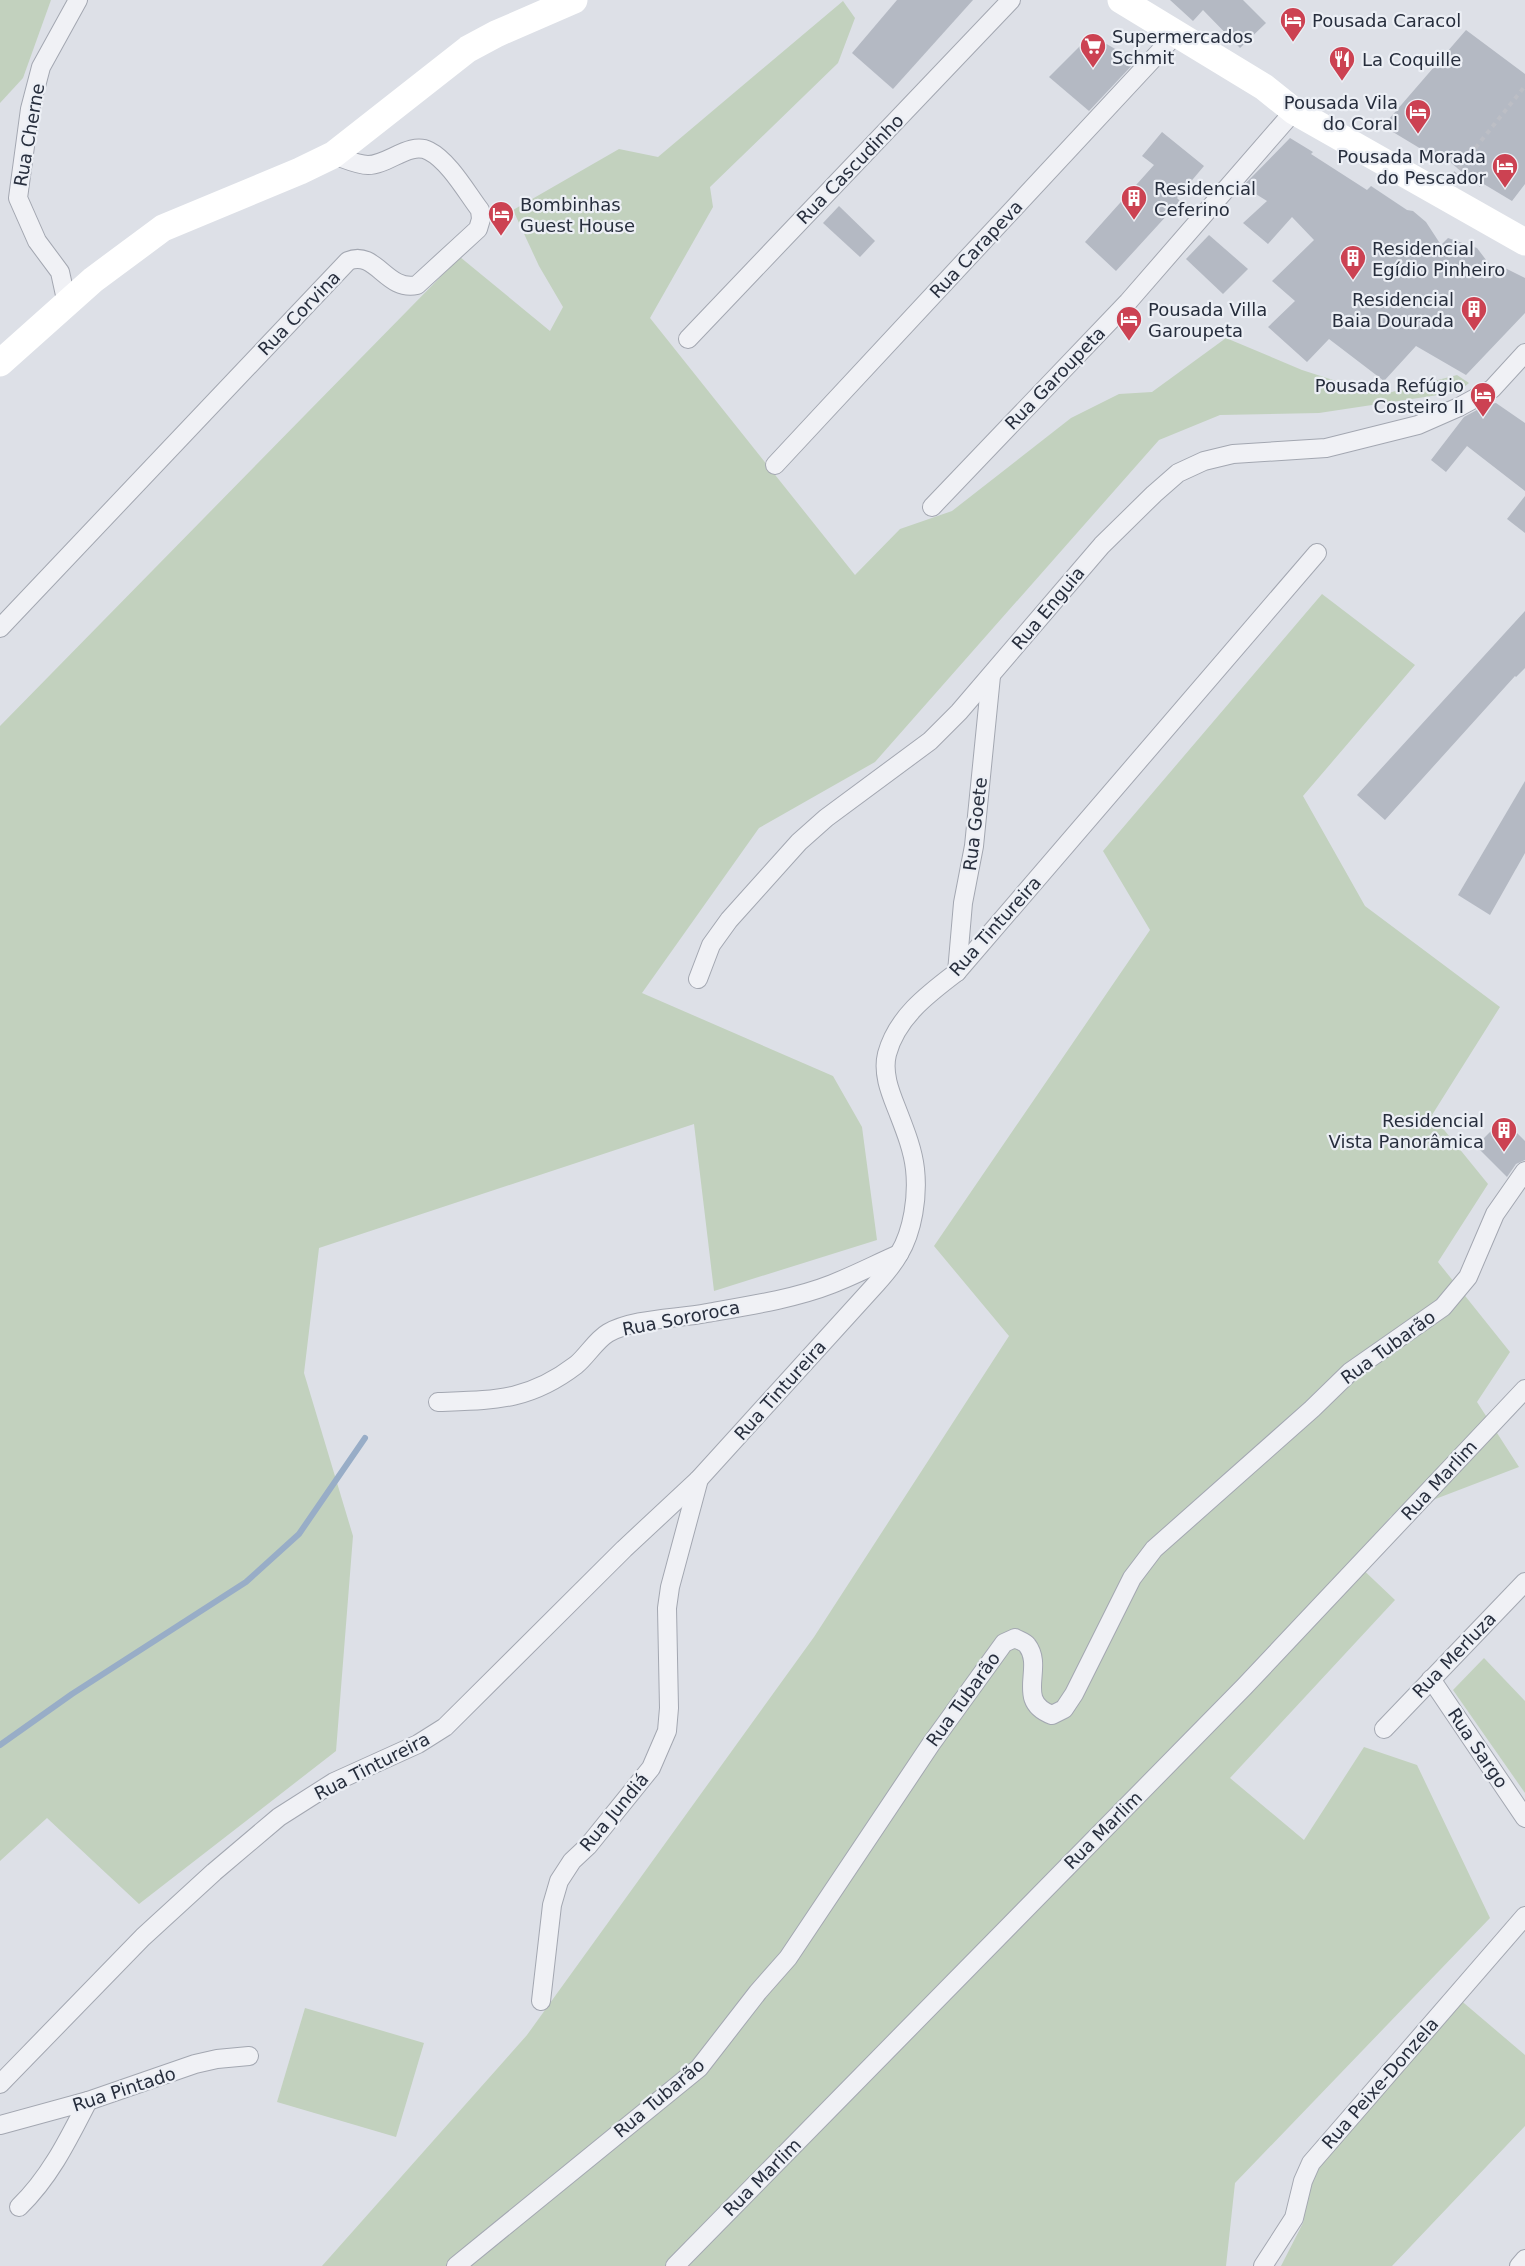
<svg xmlns="http://www.w3.org/2000/svg" width="1525" height="2266" font-family="'DejaVu Sans',sans-serif">
<style>
.green{fill:#c2d1be}
.lines{fill:none;stroke-linecap:round;stroke-linejoin:round}
.stream{stroke:#98adc7;stroke-width:6}
.building{fill:#b4b9c3}
.minor-casing{stroke:#a3a7b1;stroke-width:20}
.path{stroke:#bcbec5;stroke-width:4;stroke-dasharray:4.5 4.5;stroke-linecap:butt}
.minor{stroke:#f0f1f5;stroke-width:18}
.secondary{stroke:#fff;stroke-width:27}
.labels{text-anchor:middle;dominant-baseline:central;stroke-width:4.5;stroke-linejoin:round;paint-order:stroke}
.poi-label{font-size:18px;fill:#272e3d;stroke:#eceff5;text-anchor:start}
.street-label{font-size:18px;fill:#272e3d;stroke:#eceff5}
</style>
<rect width="100%" height="100%" fill="#dde0e7"/>
<g class="green">
<path d="M0,0H51L23,78L0,103Z"/>
<path d="M843,1L855,18L838,63L710,187L713,207L650,318L855,575L900,529L952,511L1071,418L1119,394L1152,392L1226,338L1302,370L1364,390L1388,393L1457,375L1469,383L1458,392L1319,413L1220,415L1159,440L875,762L759,828L642,993L833,1076L862,1127L877,1240L714,1291L694,1124L319,1248L304,1373L353,1536L336,1751L139,1904L47,1818L0,1861V726L460,257L550,331L563,307L539,266L513,210L619,149L658,157Z"/>
<path d="M1322,594L1415,665L1303,796L1365,906L1500,1007L1432,1115L1488,1184L1438,1262L1510,1352L1477,1402L1519,1467L1391,1516L1355,1562L1395,1600L1230,1778L1304,1840L1364,1747L1417,1765L1490,1918L1235,2183L1226,2266H322L527,2035L814,1637L1009,1336L934,1246L1150,930L1103,851Z"/>
<path d="M1484,1658L1525,1701V1793L1453,1690Z"/>
<path d="M1458,1998L1525,2055V2126L1392,2266H1281L1303,2223L1311,2167Z"/>
<path d="M305,2008L424,2043L396,2137L277,2102Z"/>
</g>
<g class="lines">
<path class="stream" d="M0,1745L72,1694L246,1582L299,1534L365,1438"/>
</g>
<g class="building">
<path d="M897,0H973L893,89L852,53Z"/>
<path d="M1170,0H1243L1266,23L1240,48L1203,10L1193,21Z"/>
<path d="M1466,30L1525,74V184L1512,201L1482,183L1480,187L1444,157L1441,161L1383,126Z"/>
<path d="M1091,35L1136,61L1089,111L1049,77Z"/>
<path d="M1162,132L1204,166L1177,198L1180,201L1116,271L1085,242L1154,165L1142,156Z"/>
<path d="M1290,138L1313,152L1311,154L1367,190L1371,186L1407,210L1413,211L1426,222L1441,245L1448,238L1477,248L1496,273L1503,267L1525,278V313L1466,375L1416,346L1384,381L1329,339L1307,362L1268,327L1295,301L1272,281L1314,240L1292,217L1268,244L1243,223L1267,201L1243,186Z"/>
<path d="M839,206L875,241L860,257L823,223Z"/>
<path d="M1209,235L1248,269L1223,294L1186,259Z"/>
<path d="M1496,403L1525,423V491L1467,446L1446,472L1431,460L1464,417L1486,405Z"/>
<path d="M1525,496V533L1507,519Z"/>
<path d="M1525,611V668L1516,677L1515,676L1385,820L1357,795Z"/>
<path d="M1525,781V853L1490,915L1458,895Z"/>
<path d="M1503,1119L1525,1141V1160L1516,1164L1507,1177L1476,1146Z"/>
</g>
<g class="lines">
<g class="minor-casing">
<g id="minor">
<path d="M67,304L60,272L37,241L18,198L30,109L41,67L78,0"/>
<path d="M688,339L1011,0"/>
<path d="M775,465L1177,33"/>
<path d="M932,507L1128,302L1294,111"/>
<path d="M0,628L348,261C376,249 386,292 417,285L478,229L481,219L480,210C467,193 449,161 429,151C410,141 388,165 368,165C357,165 343,158 333,155"/>
<path d="M957,972L963,903L974,846L991,676"/>
<path d="M698,979L711,945L729,920L799,842L826,818L930,741L959,712L1102,545L1154,494L1178,473L1204,461L1233,454L1326,448L1418,425L1459,407L1492,389L1525,353"/>
<path d="M438,1402C495,1400 529,1401 576,1365C587,1356 596,1340 608,1333C634,1318 678,1319 707,1313C747,1306 794,1299 832,1284C855,1275 876,1264 899,1254"/>
<path d="M1431,1679L1525,1818"/>
<path d="M1384,1729L1525,1582"/>
<path d="M541,2001L552,1905L559,1881L572,1861L588,1846L651,1768L667,1731L669,1708L667,1608L670,1587L699,1479"/>
<path d="M0,2084L143,1937L214,1872L279,1817L334,1782L418,1744L445,1727L624,1549L699,1479L877,1283C885,1274 893,1265 899,1254C913,1231 918,1196 915,1169C913,1150 905,1130 898,1112C891,1094 882,1074 887,1054C897,1017 928,994 957,972L1317,553"/>
<path d="M0,2125L88,2101L195,2064L217,2059L249,2056"/>
<path d="M19,2207C50,2177 68,2140 88,2101"/>
<path d="M456,2266L699,2068L758,1992L788,1958L931,1744L1004,1643L1015,1638C1018,1640 1025,1642 1027,1645C1045,1668 1014,1701 1052,1715L1064,1709L1074,1694L1132,1578L1154,1549L1312,1409L1350,1372L1443,1307L1468,1277L1495,1214L1525,1171"/>
<path d="M675,2266L1244,1687L1525,1389"/>
<path d="M1263,2266L1294,2218L1303,2181L1311,2163L1525,1916"/>
<path d="M1519,2266L1525,2259"/>
</g>
</g>
<path class="path" d="M1453,176L1525,86"/>
<use href="#minor" class="minor"/>
<g class="secondary">
<path d="M1121,0L1264,87L1294,111L1525,242"/>
<path d="M0,363L93,280L163,228L300,171L333,155L468,49L496,34L574,0"/>
</g>
</g>
<defs>
<g id="hotel-pin" transform="scale(1.35)"><path d="M0 17L-7.5 6A9.5 9.5 0 1 1 7.5 6Z" fill="#cc4252" stroke="#eceff5"/><path d="M-6-4.5h1.5V1H6V5H4.5V3h-9V5H-6ZM-4 0a1.8 1.8 0 1 1 3.6 0ZM.5 0V-2.5h3Q6-2.5 6 0Z" fill="#fff"/></g>
<g id="supermarket-pin" transform="scale(1.35)"><path d="M0 17L-7.5 6A9.5 9.5 0 1 1 7.5 6Z" fill="#cc4252" stroke="#eceff5"/><path d="M-6-5.5h2.5l.6 2H6L4.5 2H-2.5L-4.4-4H-6ZM-1.5 3.2a1.3 1.3 0 1 0 .1 0ZM3 3.2a1.3 1.3 0 1 0 .1 0Z" fill="#fff"/></g>
<g id="restaurant-pin" transform="scale(1.35)"><path d="M0 17L-7.5 6A9.5 9.5 0 1 1 7.5 6Z" fill="#cc4252" stroke="#eceff5"/><path d="M-5-6h1v4h1v-4h1v4h1v-4h1v5L-1.5 .5V6h-2V.5L-5-1ZM5-6V6H3V1.5H1.5Q1.5-4 5-6Z" fill="#fff"/></g>
<g id="building-pin" transform="scale(1.35)"><path d="M0 17L-7.5 6A9.5 9.5 0 1 1 7.5 6Z" fill="#cc4252" stroke="#eceff5"/><path d="M-4-6H4V6H1V3H-1V6H-4ZM-2.5-4.3h1.7v1.8h-1.7ZM.8-4.3h1.7v1.8H.8ZM-2.5-1h1.7V.8h-1.7ZM.8-1h1.7V.8H.8Z" fill="#fff"/></g>
</defs>
<g fill-rule="evenodd">
<use href="#hotel-pin" x="1293" y="20"/>
<use href="#supermarket-pin" x="1093" y="46"/>
<use href="#restaurant-pin" x="1342" y="59"/>
<use href="#hotel-pin" x="1418" y="112"/>
<use href="#hotel-pin" x="1505" y="166"/>
<use href="#building-pin" x="1134" y="198"/>
<use href="#hotel-pin" x="501" y="214"/>
<use href="#building-pin" x="1353" y="258"/>
<use href="#building-pin" x="1474" y="309"/>
<use href="#hotel-pin" x="1129" y="319"/>
<use href="#hotel-pin" x="1483" y="395"/>
<use href="#building-pin" x="1504" y="1130"/>
</g>
<g class="labels">
<g class="poi-label">
<text x="1312" y="20">Pousada Caracol</text>
<text x="1112" y="36">Supermercados<tspan x="1112" dy="21">Schmit</tspan></text>
<text x="1362" y="59">La Coquille</text>
<text x="1398" y="102" text-anchor="end">Pousada Vila<tspan x="1398" dy="21">do Coral</tspan></text>
<text x="1486" y="156" text-anchor="end">Pousada Morada<tspan x="1486" dy="21">do Pescador</tspan></text>
<text x="1154" y="188">Residencial<tspan x="1154" dy="21">Ceferino</tspan></text>
<text x="520" y="204">Bombinhas<tspan x="520" dy="21">Guest House</tspan></text>
<text x="1372" y="248">Residencial<tspan x="1372" dy="21">Egídio Pinheiro</tspan></text>
<text x="1454" y="299" text-anchor="end">Residencial<tspan x="1454" dy="21">Baia Dourada</tspan></text>
<text x="1148" y="309">Pousada Villa<tspan x="1148" dy="21">Garoupeta</tspan></text>
<text x="1464" y="385" text-anchor="end">Pousada Refúgio<tspan x="1464" dy="21">Costeiro II</tspan></text>
<text x="1484" y="1120" text-anchor="end">Residencial<tspan x="1484" dy="21">Vista Panorâmica</tspan></text>
</g>
<g class="street-label">
<text transform="translate(29 135) rotate(-80)">Rua Cherne</text>
<text transform="translate(850 169) rotate(-46)">Rua Cascudinho</text>
<text transform="translate(976 249) rotate(-47)">Rua Carapeva</text>
<text transform="translate(299 313) rotate(-46)">Rua Corvina</text>
<text transform="translate(1055 378) rotate(-46)">Rua Garoupeta</text>
<text transform="translate(1048 608) rotate(-50)">Rua Enguia</text>
<text transform="translate(975 824) rotate(-83)">Rua Goete</text>
<text transform="translate(995 926) rotate(-48)">Rua Tintureira</text>
<text transform="translate(681 1318) rotate(-11)">Rua Sororoca</text>
<text transform="translate(1388 1347) rotate(-36)">Rua Tubarão</text>
<text transform="translate(780 1390) rotate(-48)">Rua Tintureira</text>
<text transform="translate(1439 1480) rotate(-47)">Rua Marlim</text>
<text transform="translate(1454 1655) rotate(-46)">Rua Merluza</text>
<text transform="translate(963 1699) rotate(-54)">Rua Tubarão</text>
<text transform="translate(1478 1748) rotate(56)">Rua Sargo</text>
<text transform="translate(372 1766) rotate(-27)">Rua Tintureira</text>
<text transform="translate(614 1812) rotate(-50)">Rua Jundiá</text>
<text transform="translate(1103 1830) rotate(-45)">Rua Marlim</text>
<text transform="translate(1380 2083) rotate(-49)">Rua Peixe-Donzela</text>
<text transform="translate(124 2089) rotate(-18)">Rua Pintado</text>
<text transform="translate(659 2098) rotate(-40)">Rua Tubarão</text>
<text transform="translate(762 2177) rotate(-45)">Rua Marlim</text>
</g>
</g>
</svg>
